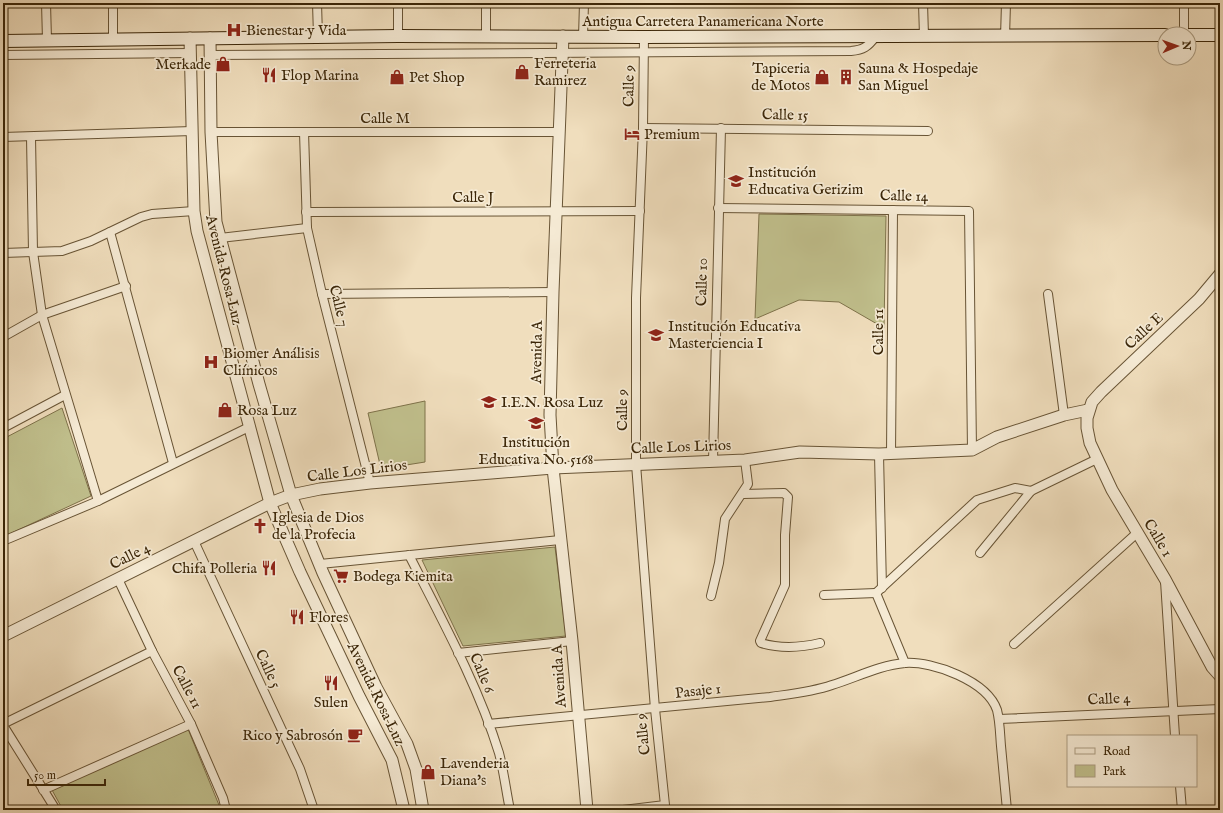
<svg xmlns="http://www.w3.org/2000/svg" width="1223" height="813" font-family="'IM FELL English',serif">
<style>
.green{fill:#c0bf8c;stroke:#7e724a}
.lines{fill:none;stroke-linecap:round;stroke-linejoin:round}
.minor-casing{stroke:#685435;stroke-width:10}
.tertiary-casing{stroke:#685435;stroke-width:13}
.secondary-casing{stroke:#3b2608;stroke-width:14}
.minor{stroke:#f5ead4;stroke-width:8}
.tertiary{stroke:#f5ead4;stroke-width:11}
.secondary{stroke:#f5ead4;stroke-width:12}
.labels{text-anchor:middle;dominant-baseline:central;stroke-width:3.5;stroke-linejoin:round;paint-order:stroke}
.street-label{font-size:15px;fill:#3b2608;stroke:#f5ead4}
.poi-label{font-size:15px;fill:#3b2608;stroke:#f5ead4;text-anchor:start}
</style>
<rect width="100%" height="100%" fill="#f0debd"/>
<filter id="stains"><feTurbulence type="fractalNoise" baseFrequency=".005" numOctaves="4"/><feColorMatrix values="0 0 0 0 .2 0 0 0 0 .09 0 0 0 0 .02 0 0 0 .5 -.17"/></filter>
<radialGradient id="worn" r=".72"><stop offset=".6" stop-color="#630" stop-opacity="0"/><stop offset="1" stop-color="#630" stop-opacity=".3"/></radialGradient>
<g class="green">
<path d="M759,214L886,216L884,328L839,302L799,300L755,319Z"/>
<path d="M425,401V462L381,469L368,413Z"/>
<path d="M62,408L91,496L3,537V439Z"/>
<path d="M555,547L566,636L463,646L422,560Z"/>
<path d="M188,729L221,810H63L52,790Z"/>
</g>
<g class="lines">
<g class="minor-casing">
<g id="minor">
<path d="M46,3L47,40"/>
<path d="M113,3V39"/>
<path d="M317,3L318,36"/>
<path d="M398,3V36"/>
<path d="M486,3V35"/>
<path d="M923,3L924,36"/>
<path d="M1184,3V34"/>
<path d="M583,37L584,3"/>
<path d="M1005,37L1006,3"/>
<path d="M3,55L190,53"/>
<path d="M210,55L851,51C863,50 868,47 876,36"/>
<path d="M643,128L928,131"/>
<path d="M211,132H560"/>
<path d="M304,132L307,228L322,294L370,483"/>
<path d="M3,137L192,131"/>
<path d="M31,137L33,252L42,315L98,501"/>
<path d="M718,208L969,211L972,450"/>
<path d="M306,212L640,211"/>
<path d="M110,232L173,463"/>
<path d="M220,238L307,228"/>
<path d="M3,253L62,251L91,241L141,217L152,214L194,211"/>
<path d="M322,294L553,292"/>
<path d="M1048,294L1064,415"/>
<path d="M3,337L42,315L126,286"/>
<path d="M3,428L65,395"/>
<path d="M879,454L882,588"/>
<path d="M891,454L893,210"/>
<path d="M713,461L721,128"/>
<path d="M743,494L784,493L788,497L785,535V585L760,641L761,643C781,649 799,648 820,643"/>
<path d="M3,541L98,501L249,427"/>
<path d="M194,541L300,769L314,810"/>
<path d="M980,553L1031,491L1097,459"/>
<path d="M409,555C441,618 478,685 499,753C504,772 506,791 510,810"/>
<path d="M320,564L560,540"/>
<path d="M118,579L152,651L191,724L223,798L226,810"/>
<path d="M1165,581L1175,736"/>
<path d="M824,595L876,593"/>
<path d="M711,596L719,563L725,519L748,484L745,460"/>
<path d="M1014,644L1137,533"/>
<path d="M458,653L572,641"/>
<path d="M905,663L876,593L977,500L1015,488L1031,491"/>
<path d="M999,719L1220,709"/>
<path d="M3,724L152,651"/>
<path d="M488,724L770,697C791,694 812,692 832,685C855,678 880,665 905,663C933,661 987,681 997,710C1000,722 1000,735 1001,746C1003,768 1005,789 1007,810"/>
<path d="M3,725L56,810"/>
<path d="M1180,786L1182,810"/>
<path d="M43,790L191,724"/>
<path d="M623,810L665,805L655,709L636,464V298L643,128L644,37"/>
</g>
</g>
<g class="tertiary-casing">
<g id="tertiary">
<path d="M563,36L553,292L550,415L553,468L572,641L587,810"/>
<path d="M190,38L194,211L197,231L270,503L300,572L359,696L392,760L404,810"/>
<path d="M210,38L211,132L216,222L259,384L291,495L323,573L376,687L407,744L416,769L423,810"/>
<path d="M1220,274L1199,299L1101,392L1092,402L1087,418V428L1090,443L1112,490L1165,579L1212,667L1220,676"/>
<path d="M3,636L270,503L291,495L320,489L370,483L553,468L745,460L800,452L879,454L972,450L997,437L1064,415L1088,410"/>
</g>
</g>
<g class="secondary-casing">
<g id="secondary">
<path d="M1189,35H1220"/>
<path d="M3,41L398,36L644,37L1165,35"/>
</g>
</g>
<use href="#minor" class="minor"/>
<use href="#tertiary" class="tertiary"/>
<use href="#secondary" class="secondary"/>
</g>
<defs>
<g id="hospital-bare" transform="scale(1.2)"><path d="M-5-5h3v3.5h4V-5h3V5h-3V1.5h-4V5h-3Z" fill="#8f2418" stroke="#f5ead4" stroke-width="2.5" paint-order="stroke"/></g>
<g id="shop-bare" transform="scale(1.2)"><path d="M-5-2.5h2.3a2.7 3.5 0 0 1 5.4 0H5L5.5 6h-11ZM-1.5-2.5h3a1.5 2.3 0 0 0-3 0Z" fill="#8f2418" stroke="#f5ead4" stroke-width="2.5" paint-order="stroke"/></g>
<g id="restaurant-bare" transform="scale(1.2)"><path d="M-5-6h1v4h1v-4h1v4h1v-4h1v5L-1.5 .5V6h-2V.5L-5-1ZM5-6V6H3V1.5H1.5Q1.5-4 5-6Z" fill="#8f2418" stroke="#f5ead4" stroke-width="2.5" paint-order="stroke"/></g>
<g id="building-bare" transform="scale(1.2)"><path d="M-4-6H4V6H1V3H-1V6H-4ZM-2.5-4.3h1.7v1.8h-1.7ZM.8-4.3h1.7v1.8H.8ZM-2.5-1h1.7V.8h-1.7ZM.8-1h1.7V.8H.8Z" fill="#8f2418" stroke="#f5ead4" stroke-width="2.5" paint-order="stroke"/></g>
<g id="hotel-bare" transform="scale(1.2)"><path d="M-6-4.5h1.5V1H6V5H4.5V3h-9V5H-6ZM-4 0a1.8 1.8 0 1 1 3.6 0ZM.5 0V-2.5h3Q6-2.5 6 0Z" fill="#8f2418" stroke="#f5ead4" stroke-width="2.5" paint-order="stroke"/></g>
<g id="school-bare" transform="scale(1.2)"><path d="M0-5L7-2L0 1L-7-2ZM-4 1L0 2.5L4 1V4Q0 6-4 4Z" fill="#8f2418" stroke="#f5ead4" stroke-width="2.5" paint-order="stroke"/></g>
<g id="church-bare" transform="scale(1.2)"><path d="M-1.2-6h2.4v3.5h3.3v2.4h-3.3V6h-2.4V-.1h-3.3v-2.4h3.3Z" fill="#8f2418" stroke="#f5ead4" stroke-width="2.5" paint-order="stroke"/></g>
<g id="supermarket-bare" transform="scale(1.2)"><path d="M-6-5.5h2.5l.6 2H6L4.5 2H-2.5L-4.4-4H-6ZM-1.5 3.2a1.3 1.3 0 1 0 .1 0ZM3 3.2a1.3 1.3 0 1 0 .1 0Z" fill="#8f2418" stroke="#f5ead4" stroke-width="2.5" paint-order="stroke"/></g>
<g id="cafe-bare" transform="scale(1.2)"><path d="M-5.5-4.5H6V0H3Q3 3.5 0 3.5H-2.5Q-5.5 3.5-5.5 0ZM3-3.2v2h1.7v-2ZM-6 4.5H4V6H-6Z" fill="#8f2418" stroke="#f5ead4" stroke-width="2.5" paint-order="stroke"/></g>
</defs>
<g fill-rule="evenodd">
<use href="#hospital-bare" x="234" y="30"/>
<use href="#shop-bare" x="223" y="64"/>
<use href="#shop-bare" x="522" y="72"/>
<use href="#restaurant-bare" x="269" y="75"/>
<use href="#shop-bare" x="397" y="77"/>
<use href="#shop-bare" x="822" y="77"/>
<use href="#building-bare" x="846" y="77"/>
<use href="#hotel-bare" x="632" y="134"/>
<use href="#school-bare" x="736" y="181"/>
<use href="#school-bare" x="656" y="335"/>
<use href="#hospital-bare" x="211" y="362"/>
<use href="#school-bare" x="489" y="402"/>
<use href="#shop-bare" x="225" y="410"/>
<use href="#school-bare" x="536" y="423"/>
<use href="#church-bare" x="260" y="526"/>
<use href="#restaurant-bare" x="269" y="568"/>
<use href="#supermarket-bare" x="341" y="576"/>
<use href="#restaurant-bare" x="297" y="617"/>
<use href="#restaurant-bare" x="331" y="683"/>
<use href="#cafe-bare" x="355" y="735"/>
<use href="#shop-bare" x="428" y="772"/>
</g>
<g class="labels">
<g class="street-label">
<text x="703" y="21">Antigua Carretera Panamericana Norte</text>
<text transform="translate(629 86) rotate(-89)">Calle 9</text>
<text transform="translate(785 115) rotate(1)">Calle 15</text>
<text x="385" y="118">Calle M</text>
<text transform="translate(904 196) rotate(1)">Calle 14</text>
<text x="473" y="197">Calle J</text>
<text transform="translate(224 270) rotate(76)">Avenida Rosa Luz</text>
<text transform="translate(702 282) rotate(-89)">Calle 10</text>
<text transform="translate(339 306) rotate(76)">Calle 7</text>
<text transform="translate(1144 331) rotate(-43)">Calle E</text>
<text transform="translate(878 332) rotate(-90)">Calle 11</text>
<text transform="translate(537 352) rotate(-89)">Avenida A</text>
<text transform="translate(622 410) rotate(-90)">Calle 9</text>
<text transform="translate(681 447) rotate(-2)">Calle Los Lirios</text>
<text transform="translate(357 471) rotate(-7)">Calle Los Lirios</text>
<text transform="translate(1158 538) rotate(59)">Calle 1</text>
<text transform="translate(130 556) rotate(-26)">Calle 4</text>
<text transform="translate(268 669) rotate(65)">Calle 5</text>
<text transform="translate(482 673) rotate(67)">Calle 6</text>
<text transform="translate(559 676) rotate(-94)">Avenida A</text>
<text transform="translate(187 687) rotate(62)">Calle 11</text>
<text transform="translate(698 691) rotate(-6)">Pasaje 1</text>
<text transform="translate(376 694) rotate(64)">Avenida Rosa Luz</text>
<text transform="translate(1109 699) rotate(-3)">Calle 4</text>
<text transform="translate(643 734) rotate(-96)">Calle 9</text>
</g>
<g class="poi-label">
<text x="246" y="30">Bienestar y Vida</text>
<text x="534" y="63">Ferreteria<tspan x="534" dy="17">Ramirez</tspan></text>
<text x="211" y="64" text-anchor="end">Merkade</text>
<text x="810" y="68" text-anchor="end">Tapiceria<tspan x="810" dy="17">de Motos</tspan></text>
<text x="858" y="68">Sauna &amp; Hospedaje<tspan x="858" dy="17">San Miguel</tspan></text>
<text x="281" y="75">Flop Marina</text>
<text x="409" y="77">Pet Shop</text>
<text x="644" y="134">Premium</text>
<text x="748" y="172">Institución<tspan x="748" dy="17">Educativa Gerizim</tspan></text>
<text x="668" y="326">Institución Educativa<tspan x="668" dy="17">Masterciencia I</tspan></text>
<text x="223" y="353">Biomer Análisis<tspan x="223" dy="17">Cliínicos</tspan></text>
<text x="501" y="402">I.E.N. Rosa Luz</text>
<text x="237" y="410">Rosa Luz</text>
<text x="536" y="442" text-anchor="middle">Institución<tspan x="536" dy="17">Educativa No. 5168</tspan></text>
<text x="272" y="517">Iglesia de Dios<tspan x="272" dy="17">de la Profecia</tspan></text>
<text x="257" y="568" text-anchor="end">Chifa Polleria</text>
<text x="353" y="576">Bodega Kiemita</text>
<text x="309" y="617">Flores</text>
<text x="331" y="702" text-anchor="middle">Sulen</text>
<text x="343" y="735" text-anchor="end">Rico y Sabrosón</text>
<text x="440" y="763">Lavenderia<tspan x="440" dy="17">Diana's</tspan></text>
</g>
</g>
<rect width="1223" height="813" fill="none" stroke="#f0debd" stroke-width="16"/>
<rect x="4" y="4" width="1215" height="805" fill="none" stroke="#3b2608" stroke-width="2"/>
<rect x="8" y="8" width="1207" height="797" fill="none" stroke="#3b2608"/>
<rect x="1067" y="735" width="130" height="52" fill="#f5ead4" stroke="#ab9c82"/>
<rect x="1075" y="748" width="20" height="6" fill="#f5ead4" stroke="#ab9c82"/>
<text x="1103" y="755" font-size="12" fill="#3b2608">Road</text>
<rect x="1075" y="765" width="20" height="12" fill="#c0bf8c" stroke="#ab9c82"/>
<text x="1103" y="775" font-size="12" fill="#3b2608">Park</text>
<g transform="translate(1177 46) rotate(88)"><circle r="19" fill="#f5ead4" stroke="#ab9c82"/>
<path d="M0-3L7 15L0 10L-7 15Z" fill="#8f2418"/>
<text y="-6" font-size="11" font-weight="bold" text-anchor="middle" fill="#3b2608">N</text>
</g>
<path d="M28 779v6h77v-6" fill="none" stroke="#3b2608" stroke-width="2"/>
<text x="34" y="779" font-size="12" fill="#3b2608" stroke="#f5ead4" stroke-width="3" paint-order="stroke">50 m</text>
<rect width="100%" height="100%" filter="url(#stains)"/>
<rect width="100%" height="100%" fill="url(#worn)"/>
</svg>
